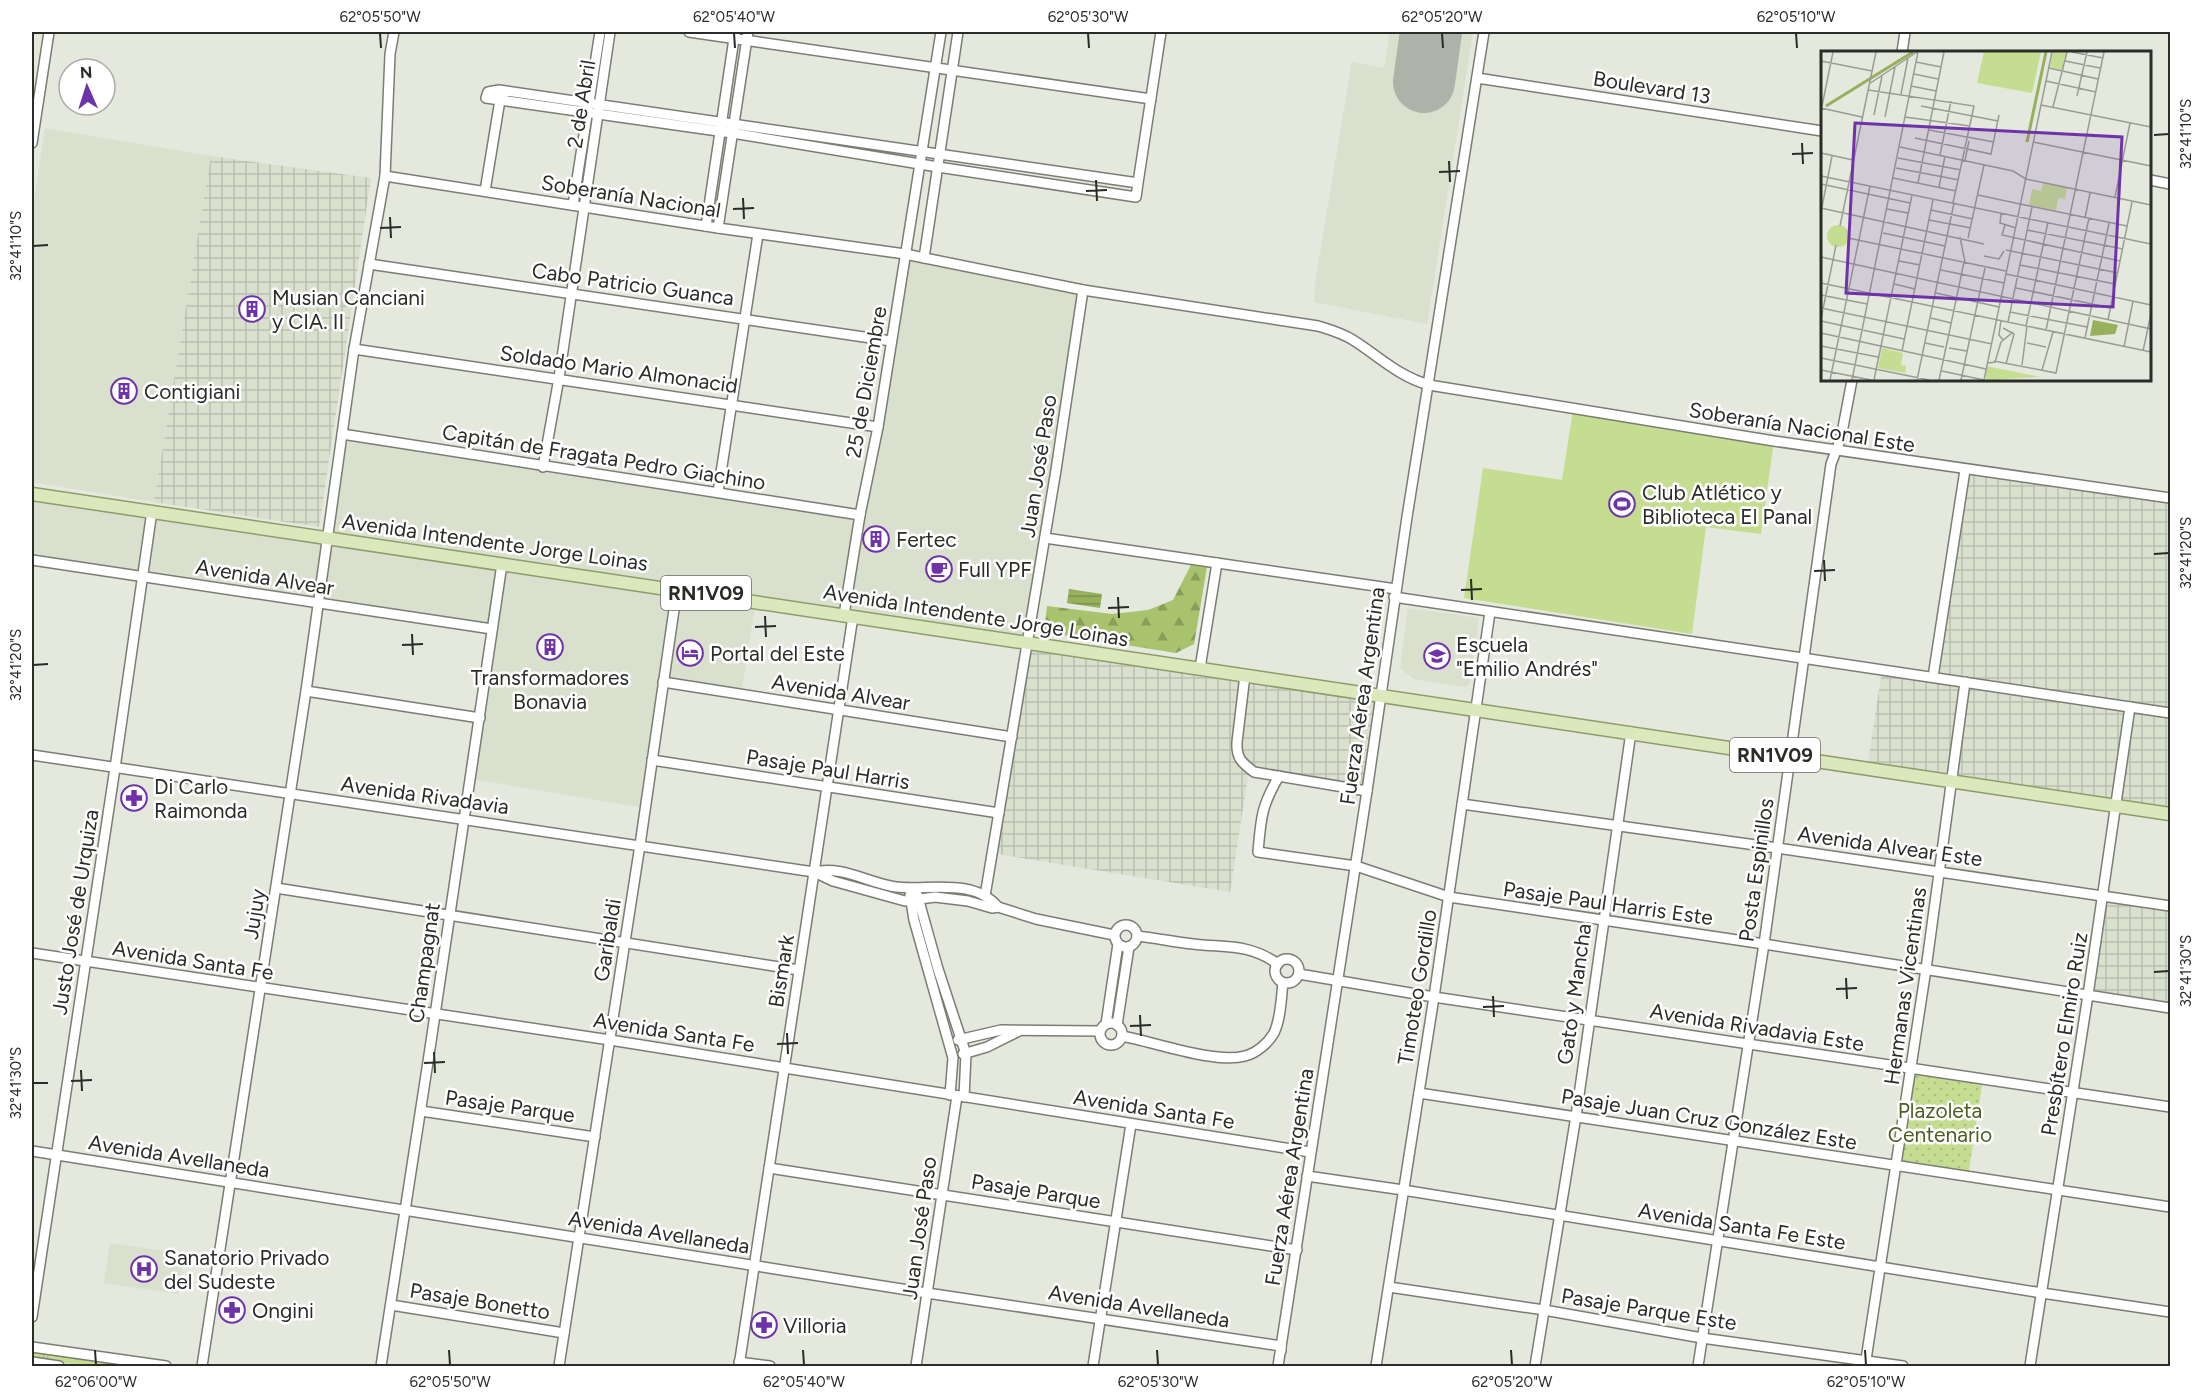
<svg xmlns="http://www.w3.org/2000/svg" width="2202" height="1398" font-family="Figtree,sans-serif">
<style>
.built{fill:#d9e0cd}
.industrial{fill:url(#industrial-grid)}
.grass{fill:url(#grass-tufts)}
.forest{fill:url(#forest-firs)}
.park{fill:url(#park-dots)}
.garden{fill:#c5dd91}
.water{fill:url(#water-rules)}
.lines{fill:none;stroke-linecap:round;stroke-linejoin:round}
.runway{stroke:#aeb2a8;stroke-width:62}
.minor-casing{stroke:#7a7d73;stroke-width:12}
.major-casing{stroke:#8d9c6b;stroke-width:15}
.minor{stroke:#fff;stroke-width:9}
.major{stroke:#dae8bc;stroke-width:12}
.ticks{fill:none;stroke:#2a2c27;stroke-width:2}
.labels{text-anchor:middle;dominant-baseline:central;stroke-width:5;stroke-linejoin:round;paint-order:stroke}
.shield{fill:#fff;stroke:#6a6b68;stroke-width:1.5}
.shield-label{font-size:20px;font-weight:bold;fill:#2a2c27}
.street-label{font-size:21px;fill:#2a2c27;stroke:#fff}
.poi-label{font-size:21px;fill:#2a2c27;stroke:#fff;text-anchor:start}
.park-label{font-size:21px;fill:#4d5d21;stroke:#fff}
.inset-river{fill:none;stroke:#97b05c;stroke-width:3}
.inset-road{fill:none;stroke:#9a9d94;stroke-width:1.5}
.view{fill:#6e33a9;fill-opacity:0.15;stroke:#6e33a9;stroke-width:3}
.inset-edge{fill:none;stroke:#2a2c27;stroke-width:3}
.neatline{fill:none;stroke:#2a2c27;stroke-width:2}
.ticks-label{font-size:15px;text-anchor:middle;fill:#2a2c27}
</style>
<defs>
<pattern id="industrial-grid" width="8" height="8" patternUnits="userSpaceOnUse" patternTransform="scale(1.5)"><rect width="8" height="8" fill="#d9e0cd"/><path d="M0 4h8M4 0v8" fill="none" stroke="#bac0b0"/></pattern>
<pattern id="grass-tufts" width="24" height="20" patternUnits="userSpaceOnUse" patternTransform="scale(1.5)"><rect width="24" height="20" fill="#c5dd91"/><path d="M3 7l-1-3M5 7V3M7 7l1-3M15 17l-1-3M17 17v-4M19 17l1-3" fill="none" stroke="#a9be7d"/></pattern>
<pattern id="forest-firs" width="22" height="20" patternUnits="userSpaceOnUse" patternTransform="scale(1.5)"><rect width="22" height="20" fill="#a8c26d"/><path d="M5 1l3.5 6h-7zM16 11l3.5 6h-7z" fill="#899e5a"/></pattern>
<pattern id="park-dots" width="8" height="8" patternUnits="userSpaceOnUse" patternTransform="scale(1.5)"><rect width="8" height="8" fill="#c5dd91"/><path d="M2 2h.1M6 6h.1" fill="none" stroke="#a9be7d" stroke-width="1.8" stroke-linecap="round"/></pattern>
<pattern id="water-rules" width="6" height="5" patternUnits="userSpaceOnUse" patternTransform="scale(1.5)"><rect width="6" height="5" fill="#97b05c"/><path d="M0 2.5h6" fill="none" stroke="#7b8f4c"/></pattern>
</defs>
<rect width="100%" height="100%" fill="#e4e8dd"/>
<g class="built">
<path d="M1390,32H1473L1427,324L1314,302L1315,284L1352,62L1384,68Z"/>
<path d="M45,128L211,156L154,502L32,482V214Z"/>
<path d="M905,254L1083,290L1027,644L756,601L741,694L663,682L645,808L472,779L492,629L32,560V494L329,537L348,437L860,515Z"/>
<path d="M1408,608L1479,618L1470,684L1466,687L1414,679L1400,668Z"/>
<path d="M110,1243L185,1254L178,1294L104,1283Z"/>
</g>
<g class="industrial">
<path d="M211,156L371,178L319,527L154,502Z"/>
<path d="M1965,470L2170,498V814L1867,769L1882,670L1933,677Z"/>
<path d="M1027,644L1380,696L1367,791L1279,776H1248L1230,892L992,853Z"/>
<path d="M2103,896L2170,906V1008L2088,995Z"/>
</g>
<path class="grass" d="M32,1352L124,1366H87L32,1358Z"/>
<path class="forest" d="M1191,565L1207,567L1194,644L1176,653L1044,632L1047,606L1112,614L1148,610L1173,600Z"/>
<path class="park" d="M1911,1068L1983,1079L1968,1176L1896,1166Z"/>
<path class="garden" d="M1573,410L1774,441L1761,534L1706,527L1692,634L1464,598L1483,468L1562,480Z"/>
<path class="water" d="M1069,589L1102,594L1100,608L1067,603Z"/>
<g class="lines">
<path class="runway" d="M1424,82L1431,32"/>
<g class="minor-casing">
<g id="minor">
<path d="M689,32L1151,99"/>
<path d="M1902,52L1905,32"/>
<path d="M1477,78L1822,131"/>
<path d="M32,143L49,32"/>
<path d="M385,176L718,228L905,254L1083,290L1318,326C1331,330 1342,333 1353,340C1380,357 1398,376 1429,385L1774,441L2170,498"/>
<path d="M2150,180L2170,184"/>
<path d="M1138,183L499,90L488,92L486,98L732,133L938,167L1136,197L1138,183L1161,32"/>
<path d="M485,191L500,100L503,95"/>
<path d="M573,205L600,32"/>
<path d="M706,226L735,32"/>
<path d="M718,228L748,32"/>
<path d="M924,258L958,32"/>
<path d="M369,264L891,341"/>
<path d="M354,349L878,427"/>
<path d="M342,434L860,515"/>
<path d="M543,467L559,378L610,32"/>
<path d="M718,492L758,234"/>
<path d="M1045,538L1396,589"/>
<path d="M32,560L492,629"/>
<path d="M1394,597L2170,713"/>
<path d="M844,615L860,515L878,427L941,32"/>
<path d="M1200,668L1217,563"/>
<path d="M1245,675L1237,742C1236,758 1242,763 1254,772L1367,791"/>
<path d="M1933,677L1965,470"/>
<path d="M663,682L1012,737"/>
<path d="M306,691L480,718"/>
<path d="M32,755L814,872C842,865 868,883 896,887C928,891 973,877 998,907"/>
<path d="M652,760L999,813"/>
<path d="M1279,776C1261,807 1261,818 1258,852L1356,866L1449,897L1764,944L2170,1008"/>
<path d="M1462,804L1777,848L2170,906"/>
<path d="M814,872L833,881L905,901L935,897L968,901L992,908L998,907L1036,919L1114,935"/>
<path d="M276,888L799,970"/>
<path d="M917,894L938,969L966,1054L964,1097"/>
<path d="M910,895L914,920L953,1058L950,1095"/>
<path d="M985,896L1056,470L1083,290"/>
<circle cx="1126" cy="936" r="11"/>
<path d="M1137,936C1156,938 1174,942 1193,944C1226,948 1248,943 1278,964"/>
<path d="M32,953L610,1040L1310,1152"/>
<circle cx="1287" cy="971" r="12"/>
<path d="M1299,974L1434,997L2170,1107"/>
<circle cx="1111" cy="1034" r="11"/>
<path d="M1106,1024L1118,944"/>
<path d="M1117,1025L1129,947"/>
<path d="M1122,1036C1155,1042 1214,1064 1245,1056C1257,1053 1268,1043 1274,1033C1281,1018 1281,999 1283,983"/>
<path d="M958,1040L1001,1030L1100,1031"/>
<path d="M963,1054L987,1047L1019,1031"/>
<path d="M1419,1093L2170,1207"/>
<path d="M421,1111L595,1137"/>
<path d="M32,1151L927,1293L1281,1346V1351"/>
<path d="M769,1168L1297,1250"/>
<path d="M1307,1176L1403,1190L2042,1293L2170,1312"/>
<path d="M1389,1287L1544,1310L1702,1338L1903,1366"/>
<path d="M391,1305L564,1333"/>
<path d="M32,1317L115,768L152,511"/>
<path d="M32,1347L166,1366"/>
<path d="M32,1362L59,1366"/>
<path d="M739,1362L770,1366"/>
<path d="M202,1366L306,691L354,349L385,176L390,54L394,32"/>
<path d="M381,1366C423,1099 463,831 502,564"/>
<path d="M559,1366L640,845L677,589"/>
<path d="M739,1366L853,616"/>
<path d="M916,1366L957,1096"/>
<path d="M1093,1366L1131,1124"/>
<path d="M1278,1366L1367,791L1407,517L1484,32"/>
<path d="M1376,1366L1434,997L1490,612"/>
<path d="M1535,1366L1576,1116L1631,732"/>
<path d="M1698,1366L1764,944L1831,464L1841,438L1852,380"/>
<path d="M1865,1366L1926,969L1965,682"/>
<path d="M2030,1366L2088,995L2130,707"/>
</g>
</g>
<g class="major-casing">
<path id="major" d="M32,494L2170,814"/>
</g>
<use href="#minor" class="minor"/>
<use href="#major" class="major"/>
</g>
<path class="ticks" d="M380,33L381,48M734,33L735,48M1088,33L1089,48M1442,33L1443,48M1796,33L1797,48M2154,135L2169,134M1802,143L1803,164M1792,154L1813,153M1449,161L1450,182M1439,172L1460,171M1096,180L1097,201M1086,191L1107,190M743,198L744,219M733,209L754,208M390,217L391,238M380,228L401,227M33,246L48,245M2154,554L2169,553M1824,560L1825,581M1814,571L1835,570M1471,579L1472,600M1461,590L1482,589M1118,597L1119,618M1108,608L1129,607M765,616L766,637M755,627L776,626M412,634L413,655M402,645L423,644M33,665L48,664M2154,972L2169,971M1846,978L1847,999M1836,989L1857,988M1493,996L1494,1017M1483,1007L1504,1006M1140,1015L1141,1036M1130,1026L1151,1025M787,1033L788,1054M777,1044L798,1043M434,1052L435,1073M424,1063L445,1062M81,1070L82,1091M71,1081L92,1080M33,1083H48M95,1350L96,1365M449,1350L450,1365M803,1350L804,1365M1157,1350L1158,1365M1511,1350L1512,1365M1865,1350L1866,1365"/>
<defs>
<g id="building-ring" transform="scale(1.35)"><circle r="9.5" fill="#fff" stroke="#6e33a9" stroke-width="1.5"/><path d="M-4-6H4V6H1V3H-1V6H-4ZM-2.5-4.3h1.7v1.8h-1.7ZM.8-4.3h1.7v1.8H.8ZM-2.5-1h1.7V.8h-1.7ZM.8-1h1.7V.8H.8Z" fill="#6e33a9"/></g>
<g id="stadium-ring" transform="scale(1.35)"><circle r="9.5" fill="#fff" stroke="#6e33a9" stroke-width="1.5"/><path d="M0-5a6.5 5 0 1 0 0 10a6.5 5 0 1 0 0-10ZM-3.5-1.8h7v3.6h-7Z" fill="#6e33a9"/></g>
<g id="cafe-ring" transform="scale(1.35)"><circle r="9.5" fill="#fff" stroke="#6e33a9" stroke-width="1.5"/><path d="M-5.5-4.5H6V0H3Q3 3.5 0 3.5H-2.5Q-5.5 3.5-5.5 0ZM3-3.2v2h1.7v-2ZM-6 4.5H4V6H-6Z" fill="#6e33a9"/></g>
<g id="hotel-ring" transform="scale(1.35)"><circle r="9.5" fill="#fff" stroke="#6e33a9" stroke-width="1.5"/><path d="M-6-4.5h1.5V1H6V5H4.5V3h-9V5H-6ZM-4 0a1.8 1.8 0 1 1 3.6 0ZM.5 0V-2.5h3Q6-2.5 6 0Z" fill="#6e33a9"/></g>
<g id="school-ring" transform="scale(1.35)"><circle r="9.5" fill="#fff" stroke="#6e33a9" stroke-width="1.5"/><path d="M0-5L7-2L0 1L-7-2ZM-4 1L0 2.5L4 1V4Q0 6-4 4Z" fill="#6e33a9"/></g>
<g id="pharmacy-ring" transform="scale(1.35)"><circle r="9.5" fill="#fff" stroke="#6e33a9" stroke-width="1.5"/><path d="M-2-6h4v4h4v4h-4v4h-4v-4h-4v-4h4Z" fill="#6e33a9"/></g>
<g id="hospital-ring" transform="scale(1.35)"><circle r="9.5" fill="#fff" stroke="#6e33a9" stroke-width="1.5"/><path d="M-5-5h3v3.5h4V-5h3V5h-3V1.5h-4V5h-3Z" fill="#6e33a9"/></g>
</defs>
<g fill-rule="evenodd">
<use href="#building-ring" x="252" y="309"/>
<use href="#building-ring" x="124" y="391"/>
<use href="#stadium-ring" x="1622" y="504"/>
<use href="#building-ring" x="876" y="539"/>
<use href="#cafe-ring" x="939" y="569"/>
<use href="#building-ring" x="550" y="647"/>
<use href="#hotel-ring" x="690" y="653"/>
<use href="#school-ring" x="1437" y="656"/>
<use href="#pharmacy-ring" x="134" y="798"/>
<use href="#hospital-ring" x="144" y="1269"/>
<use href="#pharmacy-ring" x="232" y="1310"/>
<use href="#pharmacy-ring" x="764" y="1325"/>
</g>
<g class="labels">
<g class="shield">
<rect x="661" y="576" width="90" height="34" rx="4.5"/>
<rect x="1730" y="738" width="90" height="34" rx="4.5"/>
</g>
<g class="shield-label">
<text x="706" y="593">RN1V09</text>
<text x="1775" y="755">RN1V09</text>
</g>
<g class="street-label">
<text transform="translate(1652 87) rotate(9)">Boulevard 13</text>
<text transform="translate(581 104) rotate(-81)">2 de Abril</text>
<text transform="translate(631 196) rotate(9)">Soberanía Nacional</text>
<text transform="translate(633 284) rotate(8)">Cabo Patricio Guanca</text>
<text transform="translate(619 369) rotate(8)">Soldado Mario Almonacid</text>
<text transform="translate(866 382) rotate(-80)">25 de Diciembre</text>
<text transform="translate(1802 427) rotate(9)">Soberanía Nacional Este</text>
<text transform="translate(604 457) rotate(9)">Capitán de Fragata Pedro Giachino</text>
<text transform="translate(1038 466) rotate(-81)">Juan José Paso</text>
<text transform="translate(495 542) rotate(8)">Avenida Intendente Jorge Loinas</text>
<text transform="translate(265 577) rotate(9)">Avenida Alvear</text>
<text transform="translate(976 615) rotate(9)">Avenida Intendente Jorge Loinas</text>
<text transform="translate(841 692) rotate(9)">Avenida Alvear</text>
<text transform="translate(1362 696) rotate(-82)">Fuerza Aérea Argentina</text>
<text transform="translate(828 769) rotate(9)">Pasaje Paul Harris</text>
<text transform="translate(425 795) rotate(8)">Avenida Rivadavia</text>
<text transform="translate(1890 846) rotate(8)">Avenida Alvear Este</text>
<text transform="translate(1756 870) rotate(-82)">Posta Espinillos</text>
<text transform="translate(1608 903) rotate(8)">Pasaje Paul Harris Este</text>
<text transform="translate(75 912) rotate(-81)">Justo José de Urquiza</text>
<text transform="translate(254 914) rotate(-81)">Jujuy</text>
<text transform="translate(607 940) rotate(-81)">Garibaldi</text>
<text transform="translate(193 960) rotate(9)">Avenida Santa Fe</text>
<text transform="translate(424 963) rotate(-82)">Champagnat</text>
<text transform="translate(781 971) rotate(-81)">Bismark</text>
<text transform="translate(1905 986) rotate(-82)">Hermanas Vicentinas</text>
<text transform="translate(1417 987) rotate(-81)">Timoteo Gordillo</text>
<text transform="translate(1574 994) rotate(-82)">Gato y Mancha</text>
<text transform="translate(1757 1027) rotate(9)">Avenida Rivadavia Este</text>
<text transform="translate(674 1032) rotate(9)">Avenida Santa Fe</text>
<text transform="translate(2064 1034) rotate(-81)">Presbítero Elmiro Ruiz</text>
<text transform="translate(510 1106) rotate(8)">Pasaje Parque</text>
<text transform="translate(1154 1109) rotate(9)">Avenida Santa Fe</text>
<text transform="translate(1709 1119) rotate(9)">Pasaje Juan Cruz González Este</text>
<text transform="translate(179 1156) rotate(9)">Avenida Avellaneda</text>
<text transform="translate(1289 1177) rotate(-81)">Fuerza Aérea Argentina</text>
<text transform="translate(1036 1191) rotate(9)">Pasaje Parque</text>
<text transform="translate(1742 1226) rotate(9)">Avenida Santa Fe Este</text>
<text transform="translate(919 1228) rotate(-82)">Juan José Paso</text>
<text transform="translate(659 1232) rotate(9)">Avenida Avellaneda</text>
<text transform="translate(480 1301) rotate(9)">Pasaje Bonetto</text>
<text transform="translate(1139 1306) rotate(9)">Avenida Avellaneda</text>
<text transform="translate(1649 1309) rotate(9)">Pasaje Parque Este</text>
</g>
<g class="poi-label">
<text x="272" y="297">Musian Canciani<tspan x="272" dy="24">y CIA. II</tspan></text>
<text x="144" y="391">Contigiani</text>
<text x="1642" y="492">Club Atlético y<tspan x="1642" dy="24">Biblioteca El Panal</tspan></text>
<text x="896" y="539">Fertec</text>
<text x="958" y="569">Full YPF</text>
<text x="1456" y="644">Escuela<tspan x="1456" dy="24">"Emilio Andrés"</tspan></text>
<text x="710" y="653">Portal del Este</text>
<text x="550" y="677" text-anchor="middle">Transformadores<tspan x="550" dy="24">Bonavia</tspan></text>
<text x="154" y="786">Di Carlo<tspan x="154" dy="24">Raimonda</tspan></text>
<text x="164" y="1257">Sanatorio Privado<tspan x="164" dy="24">del Sudeste</tspan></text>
<text x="252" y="1310">Ongini</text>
<text x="783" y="1325">Villoria</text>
</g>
<g class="park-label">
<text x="1940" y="1110">Plazoleta<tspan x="1940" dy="24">Centenario</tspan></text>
</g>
</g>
<g transform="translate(1821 51)">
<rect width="330" height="330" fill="#e4e8dd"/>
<path d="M163,1H220L211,42L156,32Z" fill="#c5dd91"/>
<path d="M6 185a11 11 0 1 1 22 0a11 11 0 1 1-22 0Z" fill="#c5dd91"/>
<path d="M232,1H245L241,19L229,16ZM222,132L246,137L244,148L237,147L235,160L208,154L211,138L220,140ZM61,297L82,302L80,314L85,315L84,322L57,317ZM165,315L219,326L165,329Z" fill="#c5dd91"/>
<path d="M272,269L297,274L294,283L269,285Z" fill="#97b05c"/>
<path class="inset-river" d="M5,55L92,1M206,91L225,1"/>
<path class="inset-road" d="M251,1L282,7M0,10L51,20M244,10L279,17M95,11L120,16M228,17L277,28M93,23L117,28M225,30L275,41M48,33L96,1M90,35L115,40M47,39L153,55L132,152M80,43L87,7M256,45L266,1M220,54L330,76M100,55L177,70M232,56L246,1M0,57L41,66M0,60L12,1M53,64L61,25M64,66L74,16M84,66L149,75M108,79L173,91M94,87L170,103L178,64M212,91L330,115M79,96L192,120L205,128L330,154M0,102L32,109M119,104L130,50M77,107L140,119M144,109L148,90M75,117L138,129M0,125L330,193M72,127L135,140M97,132L123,1M0,133L89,152M118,136L124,105M157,144L199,153M294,146L309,72M199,153L306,175M0,157L163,193M66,158L87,162M110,159L152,168M0,161L11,105M180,162L179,172L195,177M264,167L269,142M108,169L150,177M184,174L181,184L299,210M19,175L55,1M206,179L302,198M62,182L124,195M139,186L144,211M27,187L185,220M147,187L163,114M185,199L297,222M163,205L178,208L183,200M0,206L330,278M78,210L99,214M199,214L294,233M120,219L183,232M185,223L330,254M0,232L330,301M73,233L94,238M195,237L290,257M115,242L178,256M0,244L46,253M0,257L171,293M189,261L266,276M110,267L130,272M0,268L15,194M180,269L178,284L182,289M287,269L311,151M0,270L83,288M187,271L211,156M205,275L227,171M182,277L193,283L185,313M225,279L283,1M0,282L165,318M264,287L288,172M104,292L123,296M126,292L143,211M206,292L225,296M0,295L57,306M303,296L312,250M128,297L146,300M81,300L112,149M322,300L330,263M0,307L108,329M173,310L235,322L268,167M167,312L174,311L180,291L192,281M201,314L206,275M0,319L50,329M221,319L232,281M121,320L163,329M9,329L49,135M31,329L97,1M53,329L91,144M96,329L133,152M118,329L126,292L124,300M140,329L164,217M163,329L231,1"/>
<path class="view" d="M34,72L301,86L292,256L25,242Z"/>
<rect width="330" height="330" class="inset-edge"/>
</g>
<rect width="2202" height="1398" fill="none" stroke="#ffffff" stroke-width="66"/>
<g transform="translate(87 87) rotate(357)"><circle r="28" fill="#ffffff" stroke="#aaaba9" stroke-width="1.5"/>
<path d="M0-4.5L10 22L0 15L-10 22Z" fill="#6e33a9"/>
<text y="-9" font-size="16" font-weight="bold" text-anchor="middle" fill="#2a2c27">N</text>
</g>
<rect x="33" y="33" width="2136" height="1332" class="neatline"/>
<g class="ticks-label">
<text x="380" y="22">62°05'50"W</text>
<text x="734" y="22">62°05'40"W</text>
<text x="1088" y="22">62°05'30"W</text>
<text x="1442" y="22">62°05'20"W</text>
<text x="1796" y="22">62°05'10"W</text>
<text transform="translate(2186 134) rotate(-90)" y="5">32°41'10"S</text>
<text transform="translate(16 246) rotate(-90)" y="5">32°41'10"S</text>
<text transform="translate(2186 553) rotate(-90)" y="5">32°41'20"S</text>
<text transform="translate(16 665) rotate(-90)" y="5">32°41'20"S</text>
<text transform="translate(2186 971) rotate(-90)" y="5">32°41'30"S</text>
<text transform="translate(16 1083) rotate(-90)" y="5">32°41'30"S</text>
<text x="96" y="1387">62°06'00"W</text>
<text x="450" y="1387">62°05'50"W</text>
<text x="804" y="1387">62°05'40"W</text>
<text x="1158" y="1387">62°05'30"W</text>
<text x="1512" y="1387">62°05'20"W</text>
<text x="1866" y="1387">62°05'10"W</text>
</g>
</svg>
